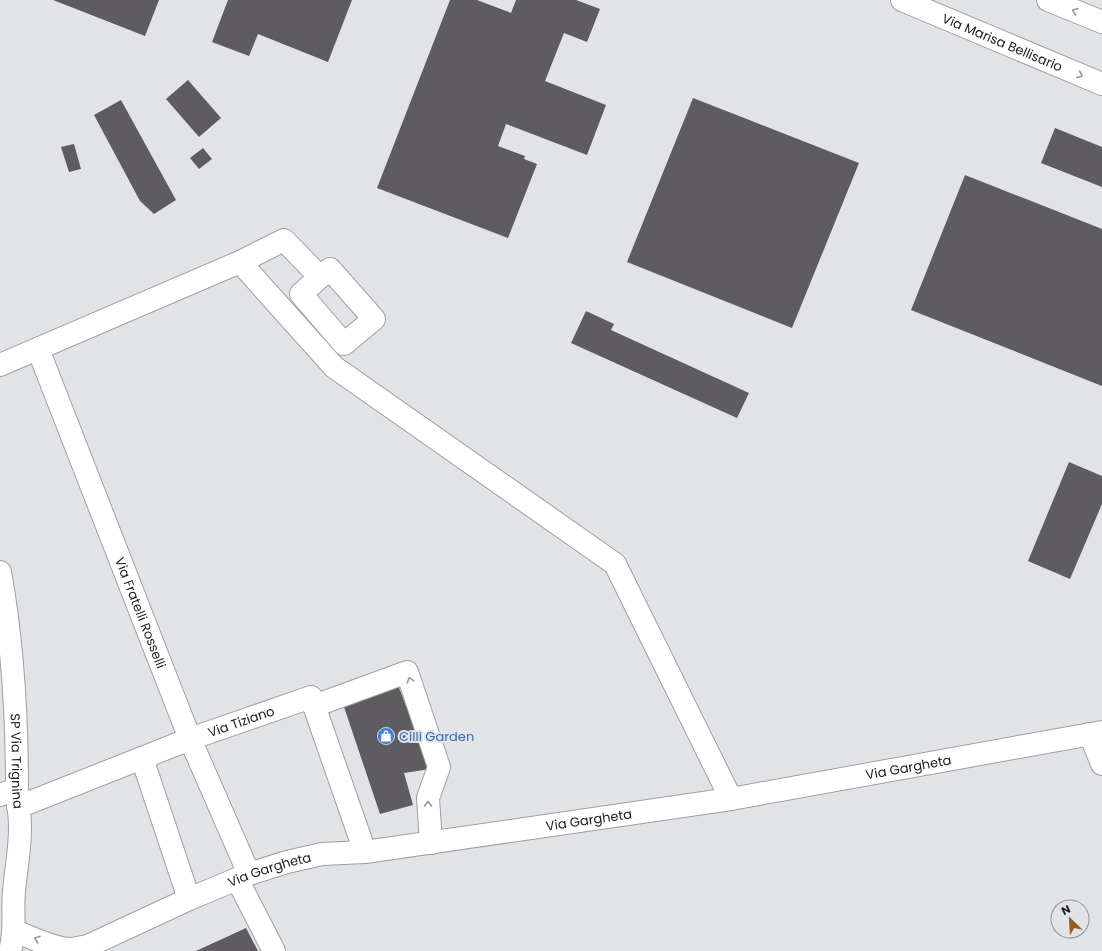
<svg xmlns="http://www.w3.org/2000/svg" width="1102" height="951" font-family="Poppins,sans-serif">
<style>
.building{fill:#5e5c5e}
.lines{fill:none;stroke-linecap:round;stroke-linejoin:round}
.minor-casing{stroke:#9d9fa2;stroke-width:24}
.major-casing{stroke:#9d9fa2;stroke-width:24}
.minor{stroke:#fff;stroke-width:22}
.major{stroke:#fff;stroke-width:22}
.oneway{stroke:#989899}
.labels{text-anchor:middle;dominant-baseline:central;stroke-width:4;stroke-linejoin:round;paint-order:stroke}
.street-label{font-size:13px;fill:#1a1a1c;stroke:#e1e3e6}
.shop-label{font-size:13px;fill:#366cbe;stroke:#e1e3e6;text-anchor:start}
</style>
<rect width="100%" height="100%" fill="#e1e3e6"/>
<g class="building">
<path d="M53,0H159L145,36Z"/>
<path d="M228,0H352L328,62L258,34L249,56L212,42Z"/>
<path d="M450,0H477L511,13L516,0H576L600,9L587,42L564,33L545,81L606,105L587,155L506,124L498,146L525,156L524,159L537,164L508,238L377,188Z"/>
<path d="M188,80L221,118L199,137L166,99Z"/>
<path d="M693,98L859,163L792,328L627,262Z"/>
<path d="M121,100L176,200L154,214L140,201L94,115Z"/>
<path d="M1055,128L1102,147V187L1041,163Z"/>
<path d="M74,144L81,169L69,172L61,147Z"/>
<path d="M203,148L212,159L199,169L190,158Z"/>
<path d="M965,175L1102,229V386L911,310Z"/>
<path d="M586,311L614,324L611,330L749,393L737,418L571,343Z"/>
<path d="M1069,462L1102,476V504L1070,579L1028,561Z"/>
<path d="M398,685L430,769L404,773L413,805L380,814L343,704Z"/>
<path d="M246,928L258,951H196Z"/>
</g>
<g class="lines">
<g class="minor-casing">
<g id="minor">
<path id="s1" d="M902,0L1102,84"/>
<path d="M1048,0L1102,22"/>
<path d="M240,262L284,240L320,277L301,294L344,344L374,319L330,269L320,277"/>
<path id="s2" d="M38,349L190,739L249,874"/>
<path d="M0,365L240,262L334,367L615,564L731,799"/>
<path d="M314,706L407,672L439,767L428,798L431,843"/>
<path d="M1090,734L1102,764"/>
<path d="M142,758L189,899"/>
<path d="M0,795L17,789"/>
<path id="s3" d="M18,807L190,739L311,697L365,852"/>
<path d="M237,879L274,951"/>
<path id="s4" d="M14,930C28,937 54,948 69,949C75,949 82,947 88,946L189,899L249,874L287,862L322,854L365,852L731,799L1102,732"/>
</g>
</g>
<g class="major-casing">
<g id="major">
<path id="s5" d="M0,572C13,644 17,715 17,788C18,801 20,815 20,828C20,849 16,870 14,891C12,911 16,931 10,951"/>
</g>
</g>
<use href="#minor" class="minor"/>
<use href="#major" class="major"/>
</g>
<defs><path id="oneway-chevron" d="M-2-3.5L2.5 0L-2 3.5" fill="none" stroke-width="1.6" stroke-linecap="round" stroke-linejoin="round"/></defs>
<g class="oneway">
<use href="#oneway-chevron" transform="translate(1075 11) rotate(-158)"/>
<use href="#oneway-chevron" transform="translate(1080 75) rotate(23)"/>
<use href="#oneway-chevron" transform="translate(410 680) rotate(-108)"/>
<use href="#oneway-chevron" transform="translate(428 804) rotate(-91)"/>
<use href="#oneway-chevron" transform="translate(37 939) rotate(-161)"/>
</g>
<defs>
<g id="shop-disc" transform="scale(0.9)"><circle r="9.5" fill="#3f7fe0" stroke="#e1e3e6"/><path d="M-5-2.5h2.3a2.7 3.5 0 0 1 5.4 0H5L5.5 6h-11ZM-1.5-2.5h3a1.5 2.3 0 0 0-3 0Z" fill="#fff"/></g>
</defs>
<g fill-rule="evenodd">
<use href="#shop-disc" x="386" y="736"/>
</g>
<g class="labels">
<g class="street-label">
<text stroke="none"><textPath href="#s1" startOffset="109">Via Marisa Bellisario</textPath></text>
<text stroke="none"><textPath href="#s2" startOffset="283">Via Fratelli Rosselli</textPath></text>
<text stroke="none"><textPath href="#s3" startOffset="239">Via Tiziano</textPath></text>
<text stroke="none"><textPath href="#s5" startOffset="190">SP Via Trignina</textPath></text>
<text stroke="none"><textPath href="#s4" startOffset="923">Via Gargheta</textPath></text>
<text stroke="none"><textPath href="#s4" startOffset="599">Via Gargheta</textPath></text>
<text stroke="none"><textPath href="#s4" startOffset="275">Via Gargheta</textPath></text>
</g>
<g class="shop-label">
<text x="399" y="736">Cilli Garden</text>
</g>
</g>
<g transform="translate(1070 919) rotate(335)"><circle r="19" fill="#e1e3e6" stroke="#919395"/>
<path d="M0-3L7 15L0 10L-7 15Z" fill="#975b1c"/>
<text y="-6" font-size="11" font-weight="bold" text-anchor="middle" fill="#1a1a1c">N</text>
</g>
</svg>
